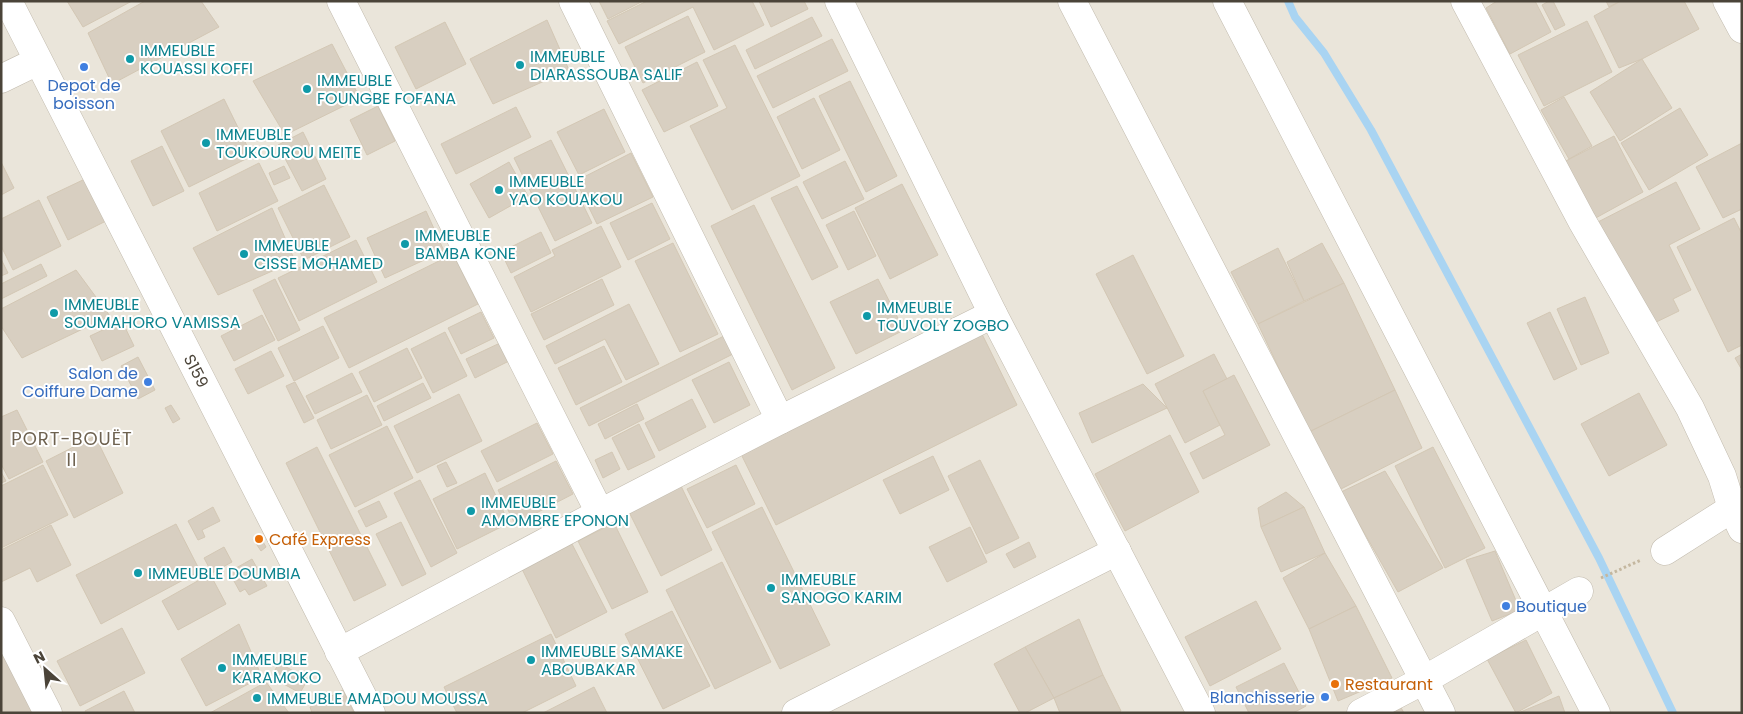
<svg xmlns="http://www.w3.org/2000/svg" width="1743" height="714" font-family="Poppins,sans-serif">
<style>
.residential{fill:#eae5da}
.lines{fill:none;stroke-linecap:round;stroke-linejoin:round}
.stream{stroke:#a9d4f2;stroke-width:8}
.building{fill:#d8cfc1;stroke:#d3c7b4}
.minor-casing{stroke:#c2bbae;stroke-width:29}
.path{stroke:#c4b79f;stroke-width:3;stroke-dasharray:2.5 2.5;stroke-linecap:butt}
.minor{stroke:#fff;stroke-width:28}
.culture-dot{fill:#0f9aa8;stroke:#fff;stroke-width:2}
.shop-dot{fill:#3f7fe0;stroke:#fff;stroke-width:2}
.food-dot{fill:#e8710a;stroke:#fff;stroke-width:2}
.labels{text-anchor:middle;dominant-baseline:central;stroke-width:4;stroke-linejoin:round;paint-order:stroke}
.culture-label{font-size:16px;fill:#0d838f;stroke:#fff;text-anchor:start}
.shop-label{font-size:16px;fill:#366cbe;stroke:#fff;text-anchor:end}
.street-label{font-size:16px;fill:#4b4439;stroke:#fff}
.food-label{font-size:16px;fill:#c56008;stroke:#fff;text-anchor:start}
.neighbourhood-label{font-size:18px;letter-spacing:1px;fill:#6e6250;stroke:#fff}
</style>
<rect width="100%" height="100%" fill="#f6f3ec"/>
<rect class="residential" x="1" y="1" width="1741" height="712"/>
<g class="lines">
<path class="stream" d="M1288,1L1295,17L1324,53L1371,130L1599,558L1673,713"/>
</g>
<g class="building">
<path d="M67,1H132L83,27Z"/>
<path d="M145,1H201L219,27L112,84L88,33Z"/>
<path d="M599,1H643L608,19Z"/>
<path d="M647,1H752L764,25L714,50L693,7L619,44L607,21Z"/>
<path d="M759,1H804L808,9L771,27Z"/>
<path d="M1497,1H1535L1551,32L1510,54L1486,8Z"/>
<path d="M1549,1H1553L1565,25L1555,30L1542,5Z"/>
<path d="M1606,1H1620L1609,7Z"/>
<path d="M1621,1H1684L1699,29L1642,59L1619,68L1594,16Z"/>
<path d="M688,16L705,52L643,83L625,47Z"/>
<path d="M812,17L822,36L755,69L746,50Z"/>
<path d="M547,20L569,70L493,104L470,59Z"/>
<path d="M1587,21L1612,72L1544,106L1518,55Z"/>
<path d="M445,22L466,64L416,89L395,47Z"/>
<path d="M832,39L848,71L773,108L757,76Z"/>
<path d="M332,44L360,98L285,135L253,81Z"/>
<path d="M735,45L800,176L732,210L690,126L727,108L703,60Z"/>
<path d="M1642,59L1672,108L1620,141L1590,92Z"/>
<path d="M697,62L718,106L664,132L642,90Z"/>
<path d="M850,81L897,176L866,192L819,96Z"/>
<path d="M1564,97L1592,146L1569,159L1541,110Z"/>
<path d="M814,98L840,150L802,169L777,117Z"/>
<path d="M224,99L252,156L189,187L161,131Z"/>
<path d="M378,106L395,141L367,155L350,120Z"/>
<path d="M516,107L531,137L456,174L441,144Z"/>
<path d="M1680,108L1708,155L1649,190L1621,143Z"/>
<path d="M604,109L625,152L579,175L557,132Z"/>
<path d="M303,132L326,179L302,191L278,145Z"/>
<path d="M1614,136L1643,192L1592,220L1562,163Z"/>
<path d="M551,140L592,223L555,241L514,158Z"/>
<path d="M1742,143V209L1723,218L1696,167Z"/>
<path d="M162,146L184,191L153,206L131,161Z"/>
<path d="M631,153L653,197L597,224L576,181Z"/>
<path d="M845,161L864,199L822,219L803,182Z"/>
<path d="M1,162L14,188L1,195Z"/>
<path d="M509,162L528,196L489,218L470,184Z"/>
<path d="M259,163L278,201L217,231L199,193Z"/>
<path d="M284,166L290,178L274,185L269,173Z"/>
<path d="M85,179L106,221L68,240L47,197Z"/>
<path d="M1676,182L1700,229L1669,245L1691,290L1673,299L1679,311L1646,327L1594,224Z"/>
<path d="M902,184L938,255L890,279L855,208Z"/>
<path d="M324,185L350,237L304,260L278,208Z"/>
<path d="M797,186L838,267L812,280L771,198Z"/>
<path d="M39,200L61,246L13,270L1,246V219Z"/>
<path d="M652,203L670,239L628,260L610,223Z"/>
<path d="M754,205L835,368L792,390L711,226Z"/>
<path d="M272,208L295,261L218,295L193,248Z"/>
<path d="M426,211L444,251L385,278L367,238Z"/>
<path d="M854,211L876,256L848,270L826,225Z"/>
<path d="M1734,218L1742,234V345L1728,352L1677,247Z"/>
<path d="M601,226L621,267L531,312L514,277L555,256L552,250Z"/>
<path d="M541,232L551,253L511,273L501,252Z"/>
<path d="M356,240L377,282L299,321L278,278Z"/>
<path d="M673,243L718,334L680,352L635,261Z"/>
<path d="M1322,243L1344,283L1304,301L1287,262Z"/>
<path d="M1278,248L1304,301L1258,324L1231,272Z"/>
<path d="M453,254L478,304L349,368L324,318Z"/>
<path d="M1133,255L1184,356L1147,374L1096,274Z"/>
<path d="M1,259L8,273L1,276Z"/>
<path d="M41,264L47,276L1,299V284Z"/>
<path d="M76,270L110,316L22,358L1,326V309Z"/>
<path d="M275,279L300,330L278,341L253,290Z"/>
<path d="M602,279L614,305L544,340L531,314Z"/>
<path d="M878,279L904,330L856,354L830,302Z"/>
<path d="M1344,283L1395,390L1309,432L1258,324Z"/>
<path d="M1585,297L1609,353L1581,365L1557,309Z"/>
<path d="M629,304L659,364L626,380L605,339L555,364L546,346Z"/>
<path d="M481,312L494,338L461,354L448,328Z"/>
<path d="M1550,312L1577,369L1554,380L1527,323Z"/>
<path d="M262,315L275,340L234,361L221,336Z"/>
<path d="M122,321L134,346L102,361L90,336Z"/>
<path d="M323,326L339,358L294,381L278,348Z"/>
<path d="M980,330L1017,405L776,525L739,450Z"/>
<path d="M445,332L467,376L433,393L411,349Z"/>
<path d="M724,336L733,354L589,426L580,408Z"/>
<path d="M500,343L509,361L475,378L466,359Z"/>
<path d="M604,346L622,382L576,405L558,368Z"/>
<path d="M407,348L422,378L374,402L359,372Z"/>
<path d="M271,351L284,376L248,394L235,369Z"/>
<path d="M1214,354L1227,379L1203,391L1220,425L1185,443L1155,384Z"/>
<path d="M1742,354V370L1735,358Z"/>
<path d="M138,357L155,390L138,399L121,366Z"/>
<path d="M729,362L750,405L714,423L692,380Z"/>
<path d="M352,373L362,392L315,414L306,396Z"/>
<path d="M1234,375L1270,445L1203,479L1190,453L1225,435L1203,391Z"/>
<path d="M295,382L314,418L304,423L286,386Z"/>
<path d="M423,383L431,398L384,421L377,406Z"/>
<path d="M1143,384L1167,408L1092,443L1079,413Z"/>
<path d="M1395,390L1422,448L1339,490L1309,432Z"/>
<path d="M1639,393L1667,445L1609,476L1581,424Z"/>
<path d="M459,394L482,441L417,473L394,426Z"/>
<path d="M367,395L382,425L331,449L317,420Z"/>
<path d="M692,399L706,427L659,451L645,423Z"/>
<path d="M637,404L644,419L605,439L598,424Z"/>
<path d="M171,405L180,419L173,423L165,408Z"/>
<path d="M17,410L43,462L9,479L1,464V417Z"/>
<path d="M537,423L553,454L497,482L481,451Z"/>
<path d="M639,424L655,457L628,470L612,438Z"/>
<path d="M387,426L413,478L355,507L329,455Z"/>
<path d="M1170,435L1199,492L1125,531L1095,474Z"/>
<path d="M95,436L123,493L74,518L46,461Z"/>
<path d="M317,447L386,585L354,601L286,463Z"/>
<path d="M1433,447L1485,548L1445,568L1395,466Z"/>
<path d="M612,452L620,469L603,478L595,460Z"/>
<path d="M933,456L949,490L900,514L883,480Z"/>
<path d="M980,460L1019,538L986,554L948,476Z"/>
<path d="M556,461L573,494L515,524L498,490Z"/>
<path d="M446,462L457,483L447,487L437,466Z"/>
<path d="M43,465L68,515L1,548V486Z"/>
<path d="M736,465L755,504L707,528L687,489Z"/>
<path d="M1385,471L1443,568L1398,592L1341,492Z"/>
<path d="M1,472L6,481L1,483Z"/>
<path d="M485,473L509,523L457,549L433,499Z"/>
<path d="M420,480L457,553L431,567L394,493Z"/>
<path d="M681,486L712,550L661,576L629,512Z"/>
<path d="M1286,492L1304,507L1261,527L1258,508Z"/>
<path d="M379,501L387,517L366,527L358,511Z"/>
<path d="M213,507L220,521L202,530L205,537L198,540L188,521Z"/>
<path d="M762,507L830,645L780,669L712,532Z"/>
<path d="M1304,507L1325,553L1281,572L1261,527Z"/>
<path d="M401,522L426,574L402,586L376,534Z"/>
<path d="M614,523L648,592L612,609L578,541Z"/>
<path d="M176,524L200,571L101,624L76,575Z"/>
<path d="M51,525L71,565L37,582L30,568L1,582V550Z"/>
<path d="M970,527L987,562L947,582L929,547Z"/>
<path d="M259,535L266,547L261,551L253,539Z"/>
<path d="M1029,542L1036,557L1014,568L1006,554Z"/>
<path d="M572,544L607,612L556,638L522,569Z"/>
<path d="M224,547L232,562L212,573L204,558Z"/>
<path d="M1495,551L1520,610L1492,621L1466,560Z"/>
<path d="M1325,553L1356,606L1309,629L1283,578Z"/>
<path d="M252,559L267,586L249,595L245,589L240,592L229,572Z"/>
<path d="M722,562L771,662L715,689L666,590Z"/>
<path d="M210,574L226,604L178,630L162,601Z"/>
<path d="M1256,601L1281,649L1210,686L1185,637Z"/>
<path d="M1356,606L1392,678L1338,701L1309,629Z"/>
<path d="M672,611L710,686L663,709L625,634Z"/>
<path d="M1079,619L1103,675L1054,698L1025,647Z"/>
<path d="M239,624L262,677L206,706L181,659Z"/>
<path d="M122,628L145,673L80,706L57,661Z"/>
<path d="M551,634L576,686L522,713H457L444,687Z"/>
<path d="M1526,640L1552,693L1516,713L1487,659Z"/>
<path d="M1,644L36,713H1Z"/>
<path d="M1025,647L1054,698L1025,713H1020L994,664Z"/>
<path d="M279,663L308,679L300,693L271,677Z"/>
<path d="M1284,663L1306,706L1293,713H1249L1236,687Z"/>
<path d="M1103,675L1121,711L1118,713H1060L1054,698Z"/>
<path d="M266,682L289,713H210Z"/>
<path d="M594,687L607,713H543Z"/>
<path d="M343,690L354,713H312L310,707Z"/>
<path d="M124,691L135,713H86L85,711Z"/>
<path d="M1559,696L1565,713H1518Z"/>
<path d="M1399,704L1404,713H1383Z"/>
</g>
<g class="lines">
<g class="minor-casing">
<g id="minor">
<path id="s1" d="M8,1L371,713"/>
<path d="M341,1L600,513"/>
<path d="M573,1L780,420"/>
<path d="M839,1L993,314L1201,713"/>
<path d="M1072,1L1441,713"/>
<path d="M1227,1L1596,713"/>
<path d="M1465,1L1582,221L1690,408L1722,476L1732,508L1742,529"/>
<path d="M1727,1L1742,29"/>
<path d="M1,79L38,61"/>
<path d="M1665,551L1742,502"/>
<path d="M1,621L48,713"/>
<path d="M339,652L600,513L780,420L993,314"/>
<path d="M796,713L1117,551"/>
<path d="M1361,713L1424,680L1579,591"/>
</g>
</g>
<path class="path" d="M1601,578L1641,560"/>
<use href="#minor" class="minor"/>
</g>
<g class="culture-dot">
<circle cx="130" cy="59" r="5"/>
<circle cx="520" cy="65" r="5"/>
<circle cx="307" cy="89" r="5"/>
<circle cx="206" cy="143" r="5"/>
<circle cx="499" cy="190" r="5"/>
<circle cx="405" cy="244" r="5"/>
<circle cx="244" cy="254" r="5"/>
<circle cx="54" cy="313" r="5"/>
<circle cx="867" cy="316" r="5"/>
<circle cx="471" cy="511" r="5"/>
<circle cx="138" cy="573" r="5"/>
<circle cx="771" cy="588" r="5"/>
<circle cx="531" cy="660" r="5"/>
<circle cx="222" cy="668" r="5"/>
<circle cx="257" cy="698" r="5"/>
</g>
<g class="shop-dot">
<circle cx="84" cy="67" r="5"/>
<circle cx="148" cy="382" r="5"/>
<circle cx="1506" cy="606" r="5"/>
<circle cx="1325" cy="697" r="5"/>
</g>
<g class="food-dot">
<circle cx="259" cy="539" r="5"/>
<circle cx="1335" cy="684" r="5"/>
</g>
<g class="labels">
<g class="culture-label">
<text x="140" y="50">IMMEUBLE<tspan x="140" dy="18">KOUASSI KOFFI</tspan></text>
<text x="530" y="56">IMMEUBLE<tspan x="530" dy="18">DIARASSOUBA SALIF</tspan></text>
<text x="317" y="80">IMMEUBLE<tspan x="317" dy="18">FOUNGBE FOFANA</tspan></text>
<text x="216" y="134">IMMEUBLE<tspan x="216" dy="18">TOUKOUROU MEITE</tspan></text>
<text x="509" y="181">IMMEUBLE<tspan x="509" dy="18">YAO KOUAKOU</tspan></text>
<text x="415" y="235">IMMEUBLE<tspan x="415" dy="18">BAMBA KONE</tspan></text>
<text x="254" y="245">IMMEUBLE<tspan x="254" dy="18">CISSE MOHAMED</tspan></text>
<text x="64" y="304">IMMEUBLE<tspan x="64" dy="18">SOUMAHORO VAMISSA</tspan></text>
<text x="877" y="307">IMMEUBLE<tspan x="877" dy="18">TOUVOLY ZOGBO</tspan></text>
<text x="481" y="502">IMMEUBLE<tspan x="481" dy="18">AMOMBRE EPONON</tspan></text>
<text x="148" y="573">IMMEUBLE DOUMBIA</text>
<text x="781" y="579">IMMEUBLE<tspan x="781" dy="18">SANOGO KARIM</tspan></text>
<text x="541" y="651">IMMEUBLE SAMAKE<tspan x="541" dy="18">ABOUBAKAR</tspan></text>
<text x="232" y="659">IMMEUBLE<tspan x="232" dy="18">KARAMOKO</tspan></text>
<text x="267" y="698">IMMEUBLE AMADOU MOUSSA</text>
</g>
<g class="shop-label">
<text x="84" y="85" text-anchor="middle">Depot de<tspan x="84" dy="18">boisson</tspan></text>
<text x="138" y="373">Salon de<tspan x="138" dy="18">Coiffure Dame</tspan></text>
<text x="1516" y="606" text-anchor="start">Boutique</text>
<text x="1315" y="697">Blanchisserie</text>
</g>
<g class="street-label">
<text stroke="none"><textPath href="#s1" startOffset="415">S159</textPath></text>
</g>
<g class="food-label">
<text x="269" y="539">Café Express</text>
<text x="1345" y="684">Restaurant</text>
</g>
<g class="neighbourhood-label">
<text x="72" y="438">PORT-BOUËT<tspan x="72" dy="21">II</tspan></text>
</g>
</g>
<rect width="1743" height="714" fill="none" stroke="#4b4439" stroke-width="5"/>
<g transform="translate(45 669) rotate(333)" stroke="#ffffff" stroke-width="4" paint-order="stroke">
<path d="M0-4L9 19L0 12L-9 19Z" fill="#4b4439"/>
<text y="-8" font-size="14" font-weight="bold" text-anchor="middle" fill="#4b4439">N</text>
</g>
</svg>
